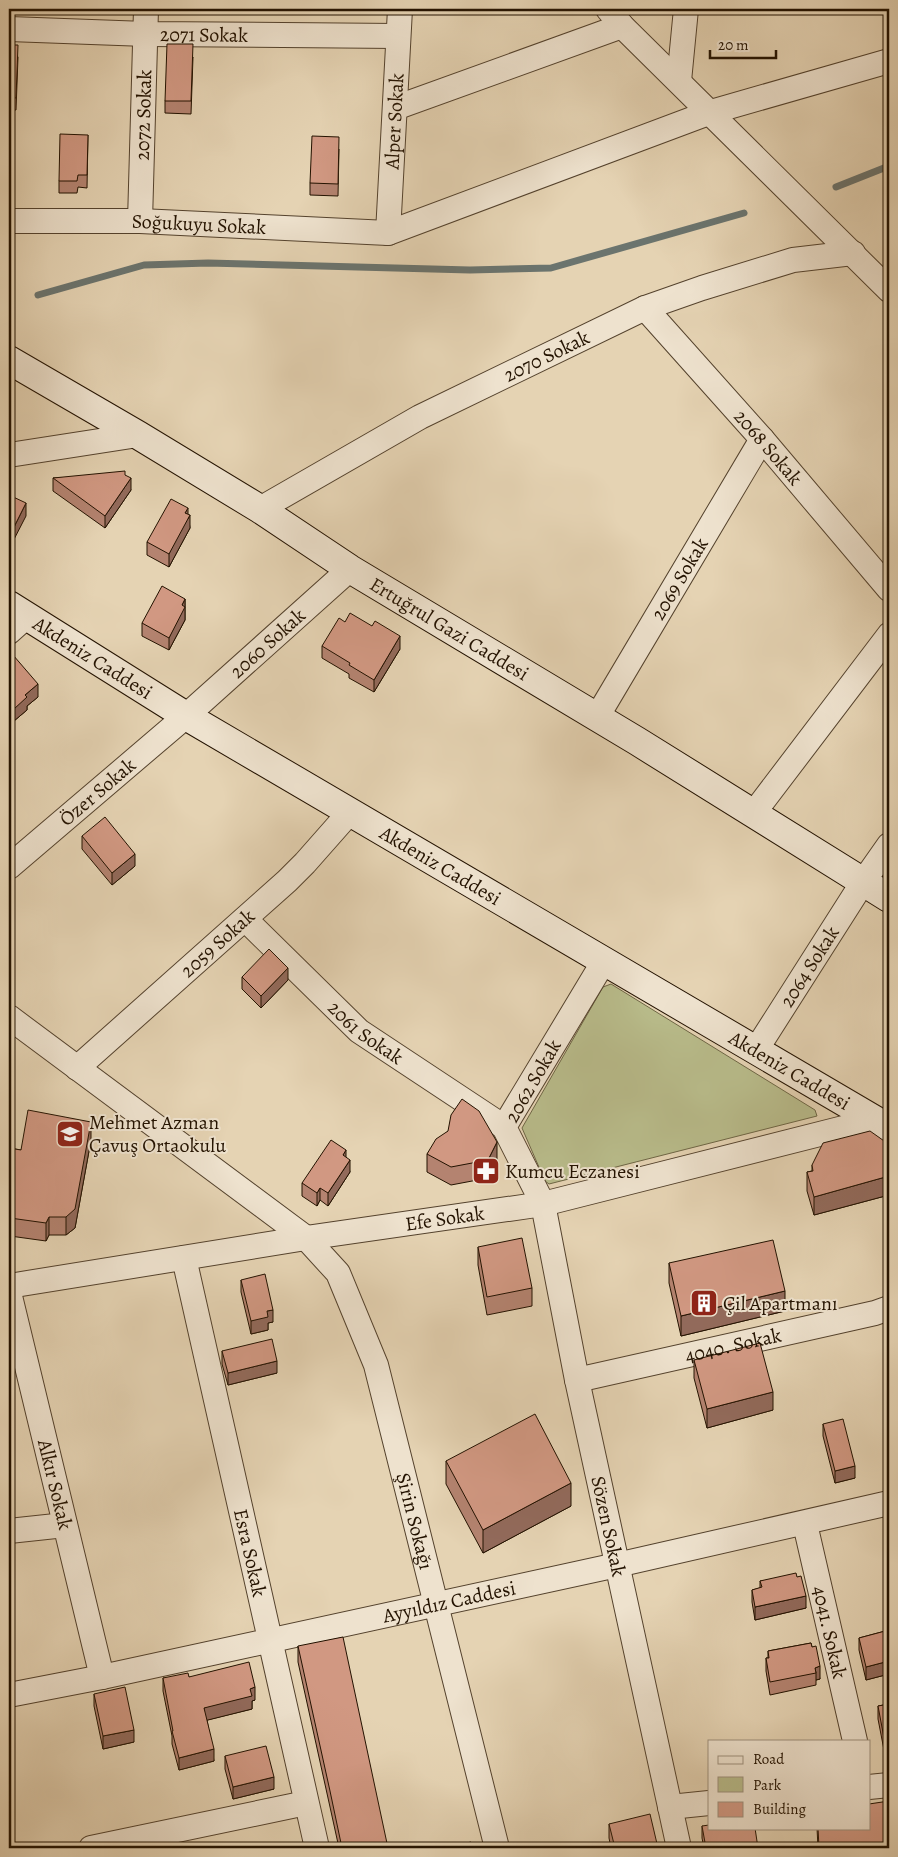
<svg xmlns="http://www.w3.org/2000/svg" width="898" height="1857" font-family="Alegreya,serif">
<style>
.green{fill:#b8bb8a;stroke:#6e6645}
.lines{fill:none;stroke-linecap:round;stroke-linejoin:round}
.stream{stroke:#6b746e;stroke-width:7}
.minor-casing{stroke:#54422d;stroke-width:26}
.secondary-casing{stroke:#231200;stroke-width:30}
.minor{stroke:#eee2ce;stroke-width:24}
.secondary{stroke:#eee2ce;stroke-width:28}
.wall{fill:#b48370;stroke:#231200}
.shaded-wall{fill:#926a5b;stroke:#231200}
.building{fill:#d19882;stroke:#231200}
.labels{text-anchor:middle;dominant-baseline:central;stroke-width:4;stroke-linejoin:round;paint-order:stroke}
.street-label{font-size:20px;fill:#231200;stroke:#eee2ce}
.poi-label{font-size:20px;fill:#231200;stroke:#eee2ce;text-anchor:start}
</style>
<rect width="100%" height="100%" fill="#e5d3b3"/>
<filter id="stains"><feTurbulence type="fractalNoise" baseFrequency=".004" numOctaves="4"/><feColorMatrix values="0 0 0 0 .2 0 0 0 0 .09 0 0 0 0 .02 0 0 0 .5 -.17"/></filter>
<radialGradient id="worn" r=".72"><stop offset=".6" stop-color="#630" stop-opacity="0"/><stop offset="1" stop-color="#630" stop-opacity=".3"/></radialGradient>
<path class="green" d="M611,984L815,1110L817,1116L549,1184L545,1181L522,1128L603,987Z"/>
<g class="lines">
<g class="stream">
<path d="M836,187L889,166"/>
<path d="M38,295L144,265L208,263L470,270L551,268L744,213"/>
</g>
<g class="minor-casing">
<g id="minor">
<path d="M608,9L622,26L889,290"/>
<path id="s1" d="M9,29L146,34L398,36"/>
<path d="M679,81L686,9"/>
<path d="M395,108L622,26"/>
<path id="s2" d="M9,221H140L388,233L711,112L889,61"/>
<path id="s3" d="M140,221L146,9"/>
<path id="s4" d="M388,233L400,9"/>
<path id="s5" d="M645,308L762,439L889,589"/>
<path d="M9,455L138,435"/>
<path id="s6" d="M260,509L420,417L645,308L702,288L793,260L853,253"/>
<path d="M9,632L27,616"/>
<path id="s7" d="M597,717L762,439"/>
<path d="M753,814L889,635"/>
<path id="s8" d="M9,867L186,716L350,569"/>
<path id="s9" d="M245,919L359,1031L504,1127"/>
<path id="s10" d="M604,961L504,1127L543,1204L577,1380L679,1848"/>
<path id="s11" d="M9,1017L306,1238L338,1273L376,1365L497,1848"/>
<path id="s12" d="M756,1050L863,882L889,845"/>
<path id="s13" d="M77,1068L287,881L305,863L350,812"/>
<path id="s14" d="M184,1258L317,1848"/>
<path id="s15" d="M9,1286L306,1238L543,1204L875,1120L889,1131"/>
<path id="s16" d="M9,1292L102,1677"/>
<path id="s17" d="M577,1380L875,1313L889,1308"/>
<path id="s18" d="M805,1524L855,1741"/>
<path d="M9,1531L65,1525"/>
<path id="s19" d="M9,1695L102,1677L617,1565L889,1503"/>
<path d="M869,1787L889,1785"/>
<path d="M670,1807L709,1803"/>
<path d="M91,1848L306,1803"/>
</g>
</g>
<g class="secondary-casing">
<g id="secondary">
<path id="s20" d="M9,360L138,435L260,509L350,569L637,741L889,898"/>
<path id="s21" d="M9,605L186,716L875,1120"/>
</g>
</g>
<use href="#minor" class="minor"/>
<use href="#secondary" class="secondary"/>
</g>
<g class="wall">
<path d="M21,9H50V13L21,12Z"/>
<path d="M9,45L18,57L16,110H9Z"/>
<path d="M193,57L191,114L165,113V101Z"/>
<path d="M88,135L87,188L78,187L77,193H59V181Z"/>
<path d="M339,149L338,196L310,195V183Z"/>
<path d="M125,475L131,490L105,528L53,491V478Z"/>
<path d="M188,514L190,528L169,567L147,555V542Z"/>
<path d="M185,599V620L169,650L142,636V623Z"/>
<path d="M345,622L400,649L374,692L349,678V674L322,658V646Z"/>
<path d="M9,659L38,697L27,706V710L14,721L11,718Z"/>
<path d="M82,836L135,866L112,885L82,849Z"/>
<path d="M242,977L288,980L261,1008L242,989Z"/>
<path d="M448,1131L497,1161L488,1178L451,1185L427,1172V1154Z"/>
<path d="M91,1140L75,1228L66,1235H49L46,1241L10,1236L9,1230V1148L21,1150Z"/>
<path d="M889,1147V1195L814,1215L807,1191V1172L812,1171V1165Z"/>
<path d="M346,1157L350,1172L328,1206L320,1200L317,1206L302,1196V1183Z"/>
<path d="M478,1247L532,1288V1306L487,1315L478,1265Z"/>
<path d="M669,1263L785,1311L681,1336L669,1283Z"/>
<path d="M241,1280L273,1322L268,1323V1330L251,1334L241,1292Z"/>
<path d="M222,1351L277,1373L228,1385L222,1364Z"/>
<path d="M694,1360L773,1410L707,1428L694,1378Z"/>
<path d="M823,1424L855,1478L835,1483L823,1436Z"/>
<path d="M446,1461L571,1506L483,1553L446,1484Z"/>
<path d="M797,1577L806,1608L755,1620L752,1602V1590L760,1588V1581Z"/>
<path d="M889,1630V1674L866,1680L859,1650V1638Z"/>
<path d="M811,1643L820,1679L816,1680V1685L770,1695L766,1671V1658H768V1651Z"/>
<path d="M298,1646L388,1848H339L330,1807L298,1662Z"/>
<path d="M189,1677L255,1700L252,1701V1709L207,1720L214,1761L179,1770L172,1744V1736L163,1691V1678Z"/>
<path d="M94,1694L134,1742L103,1749L94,1706Z"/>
<path d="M889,1704V1749L884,1750L878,1719V1706Z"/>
<path d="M225,1756L274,1789L233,1799L225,1769Z"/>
<path d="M889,1808V1848H818L817,1828H869Z"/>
<path d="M609,1824L658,1848H611L609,1838Z"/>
<path d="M702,1826L758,1848H704L702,1838Z"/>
</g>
<g class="shaded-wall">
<path d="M131,478V490L105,528V516Z"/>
<path d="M26,503V516L9,549V537Z"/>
<path d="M188,508V519L190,515V528L169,567V554L185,513Z"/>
<path d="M185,599V620L169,650V638L182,605Z"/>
<path d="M400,636V649L374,692V680Z"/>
<path d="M38,684V697L27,706V710L14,721V709L25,695Z"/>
<path d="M11,705V718L9,719V707Z"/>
<path d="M11,814V827L9,829V816Z"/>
<path d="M135,854V866L112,885V873Z"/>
<path d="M288,968V980L261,1008V996Z"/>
<path d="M91,1122V1140L75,1228L66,1235V1217Z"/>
<path d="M497,1142V1161L488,1178V1160Z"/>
<path d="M346,1150V1162L343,1155Z"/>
<path d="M350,1160V1172L328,1206V1193Z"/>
<path d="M889,1176V1195L814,1215V1197Z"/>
<path d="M320,1188V1200L317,1206V1193Z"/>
<path d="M49,1217V1235L46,1241V1223Z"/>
<path d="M785,1291V1311L681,1336V1316Z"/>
<path d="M273,1310V1322L268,1323V1330L251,1334V1321L267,1311Z"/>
<path d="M277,1361V1373L228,1385V1373Z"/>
<path d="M773,1392V1410L707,1428V1409Z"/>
<path d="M855,1466V1478L835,1483V1471Z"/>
<path d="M571,1483V1506L483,1553V1530Z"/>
<path d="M806,1596V1608L755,1620V1607Z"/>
<path d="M889,1661V1674L866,1680V1667Z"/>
<path d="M820,1666V1679L816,1680V1673L815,1668Z"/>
<path d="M255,1687V1700L252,1701V1709L204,1721V1708L250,1689Z"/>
<path d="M134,1730V1742L103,1749V1736Z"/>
<path d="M889,1736V1749L884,1750V1738Z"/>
<path d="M214,1749V1761L179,1770V1758Z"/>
<path d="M274,1777V1789L233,1799V1787Z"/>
</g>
<g class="building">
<path d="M167,44H193L191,101H165Z"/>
<path d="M9,45H18L16,98L9,97Z"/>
<path d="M60,134L88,135L87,175H78L77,181H59Z"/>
<path d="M312,136L339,137L338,184L310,183Z"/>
<path d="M125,471V475L131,478L105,516L53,478Z"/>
<path d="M9,495L26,503L9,537Z"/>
<path d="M171,499L188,508L185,513L190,515L169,554L147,542Z"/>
<path d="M162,586L185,599L182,605L185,607L169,638L142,623Z"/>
<path d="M350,613L372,626L375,621L400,636L374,680L349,665L350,663L322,646L339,618L345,622Z"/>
<path d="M13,655L38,684L25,695L27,697L14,709L11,705L9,707V659Z"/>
<path d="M105,817L135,854L112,873L82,836Z"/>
<path d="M269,949L288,968L261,996L242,977Z"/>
<path d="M462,1099L479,1111L497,1142L488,1160L451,1167L427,1154L436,1139L448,1131L451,1115Z"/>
<path d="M28,1110L91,1122L75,1209L66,1217H49L46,1223L10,1218L9,1212V1148L21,1150Z"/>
<path d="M870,1131L887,1143L889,1147V1176L814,1197L807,1172L813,1171L812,1165L823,1143Z"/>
<path d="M331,1140L346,1150L343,1155L350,1160L328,1193L320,1188L317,1193L302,1183Z"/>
<path d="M522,1238L532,1288L487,1297L478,1247Z"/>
<path d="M773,1240L785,1291L681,1316L669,1263Z"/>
<path d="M265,1274L273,1310L267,1311L268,1317L251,1321L241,1280Z"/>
<path d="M272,1339L277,1361L228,1373L222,1351Z"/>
<path d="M760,1343L773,1392L707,1409L694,1360Z"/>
<path d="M535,1414L571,1483L483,1530L446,1461Z"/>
<path d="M843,1419L855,1466L835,1471L823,1424Z"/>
<path d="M796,1573L797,1577L801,1576L806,1596L755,1607L752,1590L762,1587L760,1581Z"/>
<path d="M889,1630V1661L866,1667L859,1638Z"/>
<path d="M343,1637L388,1848H342L330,1791L298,1646Z"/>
<path d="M811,1643L812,1647L816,1646L820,1666L815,1668L816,1673L770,1682L766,1658H769L768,1651Z"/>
<path d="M249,1662L255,1687L250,1689L252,1696L204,1708L214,1749L179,1758L172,1731H173L163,1678L188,1673L189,1677Z"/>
<path d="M125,1687L134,1730L103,1736L94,1694Z"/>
<path d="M889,1704V1736L884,1738L878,1706Z"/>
<path d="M266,1746L274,1777L233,1787L225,1756Z"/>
<path d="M889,1801V1847L865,1848H819L818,1828H869V1804Z"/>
<path d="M650,1814L658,1848H615L609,1824Z"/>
<path d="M709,1825V1828H755L758,1848H706L702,1826Z"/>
<path d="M471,1842L472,1848H443Z"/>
</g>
<defs>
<g id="school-square" transform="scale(1.4375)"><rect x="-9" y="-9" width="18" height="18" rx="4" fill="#8f2418" stroke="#eee2ce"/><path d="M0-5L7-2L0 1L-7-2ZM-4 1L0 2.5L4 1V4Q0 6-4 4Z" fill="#fff"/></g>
<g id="pharmacy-square" transform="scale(1.4375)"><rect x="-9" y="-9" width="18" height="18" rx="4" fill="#8f2418" stroke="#eee2ce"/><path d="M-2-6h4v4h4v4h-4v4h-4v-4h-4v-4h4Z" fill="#fff"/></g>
<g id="building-square" transform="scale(1.4375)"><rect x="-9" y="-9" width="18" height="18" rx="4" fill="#8f2418" stroke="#eee2ce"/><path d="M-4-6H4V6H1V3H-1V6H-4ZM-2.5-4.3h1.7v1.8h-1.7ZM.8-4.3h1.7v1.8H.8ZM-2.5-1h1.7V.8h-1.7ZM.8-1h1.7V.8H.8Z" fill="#fff"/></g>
</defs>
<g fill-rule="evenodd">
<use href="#school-square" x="70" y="1134"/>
<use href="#pharmacy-square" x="486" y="1171"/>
<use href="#building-square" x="704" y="1303"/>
</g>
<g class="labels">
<g class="street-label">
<text stroke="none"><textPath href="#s1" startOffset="195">2071 Sokak</textPath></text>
<text stroke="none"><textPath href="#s3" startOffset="106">2072 Sokak</textPath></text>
<text stroke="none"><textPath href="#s4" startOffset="112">Alper Sokak</textPath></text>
<text stroke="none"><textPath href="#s2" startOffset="190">Soğukuyu Sokak</textPath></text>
<text stroke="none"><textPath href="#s6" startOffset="325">2070 Sokak</textPath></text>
<text stroke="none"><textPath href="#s5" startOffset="186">2068 Sokak</textPath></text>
<text stroke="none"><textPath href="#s7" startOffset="161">2069 Sokak</textPath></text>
<text stroke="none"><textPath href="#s20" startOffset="516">Ertuğrul Gazi Caddesi</textPath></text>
<text stroke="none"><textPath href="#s8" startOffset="342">2060 Sokak</textPath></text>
<text stroke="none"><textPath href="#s21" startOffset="99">Akdeniz Caddesi</textPath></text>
<text stroke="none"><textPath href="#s8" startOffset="116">Özer Sokak</textPath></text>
<text stroke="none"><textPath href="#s21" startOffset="504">Akdeniz Caddesi</textPath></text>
<text stroke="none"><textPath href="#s13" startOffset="188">2059 Sokak</textPath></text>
<text stroke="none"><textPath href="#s12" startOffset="99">2064 Sokak</textPath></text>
<text stroke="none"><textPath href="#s9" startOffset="166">2061 Sokak</textPath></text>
<text stroke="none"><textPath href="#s21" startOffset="909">Akdeniz Caddesi</textPath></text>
<text transform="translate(533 1081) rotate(-60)">2062 Sokak</text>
<text stroke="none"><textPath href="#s15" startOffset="441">Efe Sokak</textPath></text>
<text stroke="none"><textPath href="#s17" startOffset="160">4040. Sokak</textPath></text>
<text stroke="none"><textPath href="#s16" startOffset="198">Alkır Sokak</textPath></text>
<text stroke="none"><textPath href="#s11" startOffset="678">Şirin Sokağı</textPath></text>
<text stroke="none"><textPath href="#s10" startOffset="609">Sözen Sokak</textPath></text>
<text stroke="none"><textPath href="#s14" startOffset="302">Esra Sokak</textPath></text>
<text stroke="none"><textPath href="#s19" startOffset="450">Ayyıldız Caddesi</textPath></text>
<text stroke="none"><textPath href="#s18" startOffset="111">4041. Sokak</textPath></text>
</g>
<g class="poi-label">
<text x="89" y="1122">Mehmet Azman<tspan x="89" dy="23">Çavuş Ortaokulu</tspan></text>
<text x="505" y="1171">Kumcu Eczanesi</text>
<text x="723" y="1303">Çil Apartmanı</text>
</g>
</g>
<rect width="898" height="1857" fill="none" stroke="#e5d3b3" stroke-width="30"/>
<rect x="10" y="10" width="878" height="1837" fill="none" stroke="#231200" stroke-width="2.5"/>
<rect x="15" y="15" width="868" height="1827" fill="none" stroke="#231200"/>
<rect x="708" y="1740" width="162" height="90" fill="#eee2ce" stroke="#9d8f7c"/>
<rect x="718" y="1756" width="25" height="8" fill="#eee2ce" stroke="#9d8f7c"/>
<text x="753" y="1764" font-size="15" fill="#231200">Road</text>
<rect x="718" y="1777" width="25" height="15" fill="#b8bb8a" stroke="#9d8f7c"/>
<text x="753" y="1790" font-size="15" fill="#231200">Park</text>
<rect x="718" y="1802" width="25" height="15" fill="#d19882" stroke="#9d8f7c"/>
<text x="753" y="1814" font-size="15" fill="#231200">Building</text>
<path d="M710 50v8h66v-8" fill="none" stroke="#231200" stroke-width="2.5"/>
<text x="718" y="50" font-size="15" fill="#231200" stroke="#eee2ce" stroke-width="4" paint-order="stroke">20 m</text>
<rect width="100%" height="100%" filter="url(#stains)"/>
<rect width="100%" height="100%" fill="url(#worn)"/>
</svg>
